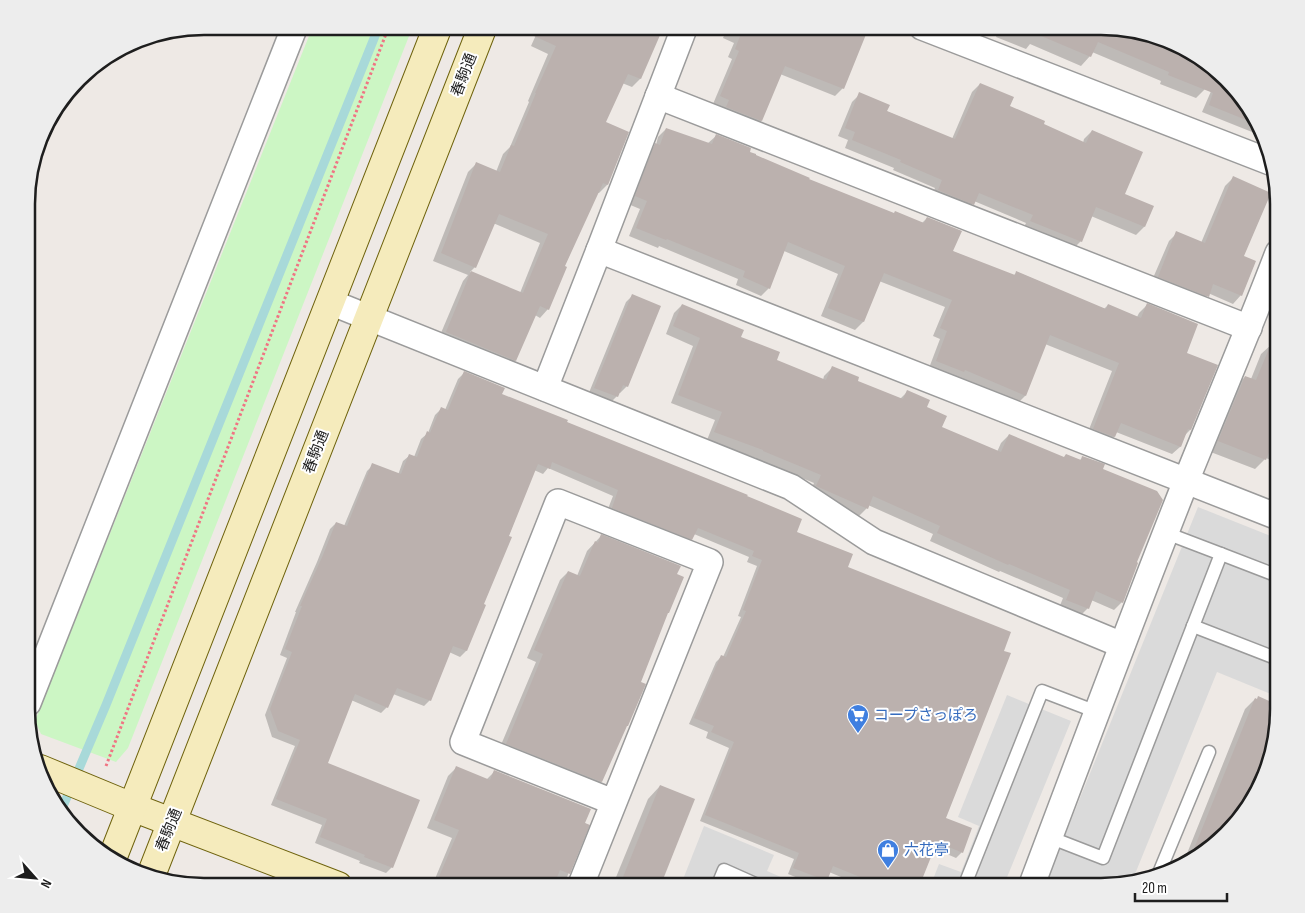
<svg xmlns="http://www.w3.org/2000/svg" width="1305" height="913" font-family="'Sofia Sans Condensed','Noto Sans JP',sans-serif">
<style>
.park{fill:#ccf6c4}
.parking{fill:#dadada}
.shadow{fill:#0003;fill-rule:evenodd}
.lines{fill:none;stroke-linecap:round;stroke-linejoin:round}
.stream{stroke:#a8d9d9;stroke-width:9}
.building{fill:#bbb1ae}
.lane-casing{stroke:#9b9b9b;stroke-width:15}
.street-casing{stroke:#9b9b9b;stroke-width:28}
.secondary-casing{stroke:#6e620c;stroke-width:30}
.path{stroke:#f07483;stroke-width:3;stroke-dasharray:2.5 2.5;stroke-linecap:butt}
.lane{stroke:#fff;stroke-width:12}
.street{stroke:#fff;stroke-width:25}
.secondary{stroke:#f5ebbc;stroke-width:28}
.labels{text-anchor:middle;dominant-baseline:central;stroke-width:4;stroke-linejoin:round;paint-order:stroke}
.street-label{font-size:15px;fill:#1e1e1e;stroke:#fff}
.shop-label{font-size:15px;fill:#366cbe;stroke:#fff;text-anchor:start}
.rim{fill:none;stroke:#1e1e1e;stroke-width:2.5}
</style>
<rect width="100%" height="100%" fill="#eee9e5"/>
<path class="park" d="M313,26H413L128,748L116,762L41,734L35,721Z"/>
<g class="parking">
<path d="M1198,507L1278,539V697L1217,672L1133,879L1102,887H1072L1048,877Z"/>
<path d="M1007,695L1071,721L1003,887H930L939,864L961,872L979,826L958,817Z"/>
<path d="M704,826L774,855L767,871L804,887H680Z"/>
</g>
<g class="shadow">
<path d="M540,26H663L640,79L632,87L622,83L604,122L627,132L607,185L599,193H597L564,267L548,309L540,318L535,315L515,361L507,369L438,340L463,281L468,275L433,261L468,172L476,164L496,172L503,154L510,147L529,102L528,101L548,54L531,46ZM493,223L540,243L520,293L470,272L475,267Z"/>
<path d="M728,26L858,27L866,30L843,88L835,96L780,74L761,121L753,129L713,104L732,59L728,57L734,43L723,38Z"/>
<path d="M1000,27H1113L1159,36L1209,63L1214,68L1205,89L1196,98L1160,84L1161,81L1092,52L1090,56L1081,66L1030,44L1026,49L996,37Z"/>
<path d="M1219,81L1227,85L1260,125L1265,141L1261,139L1262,136L1202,112L1212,89Z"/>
<path d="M980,84L1009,107L1042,124L1083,143L1084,139L1092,131L1124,195L1152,207L1144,227L1136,235L1091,216L1081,241L1073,249L1023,229L1026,223L974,201L965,212L931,198L935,188L893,170L894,168L845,148L848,140L838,136L852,102L860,94L886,111L952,139L972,92Z"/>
<path d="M666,129L707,144L716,136L748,152L807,180L894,214L922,223L927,218L952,251L1013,276L1017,272L1104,309L1108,305L1137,317L1139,313L1147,305L1185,354L1216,366L1190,430L1185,435L1180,447L1172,454L1116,432L1114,437L1106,445L1086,437L1112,371L1045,344L1025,396L1017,404L957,377L955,379L929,368L940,339L933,336L945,307L879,281L863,322L855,330L821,316L838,274L784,251L769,288L761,296L736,285L738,279L659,246L658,248L629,236L640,209L628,204L648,152L656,145L658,137Z"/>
<path d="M1233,178L1243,257L1255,262L1241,295L1233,304L1208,293L1207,296L1199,304L1150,285L1169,241L1177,233L1201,243L1225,186Z"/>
<path d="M633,295L627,386L620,393L618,392L617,396L610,403L588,395L626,302Z"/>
<path d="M682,305L739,337L775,361L823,380L824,376L832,368L856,382L900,399L907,392L925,408L941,428L997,452L1001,443L1009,435L1063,458L1079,461L1083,457L1102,469L1136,563L1122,602L1114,610L1091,600L1088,608L1080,616L1059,608L1063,598L1000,571L999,572L930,541L933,534L868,505L867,508L859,516L809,494L814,483L756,459V458L707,440L715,420L671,403L693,346L666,334L674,313Z"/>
<path d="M1272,344L1278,346V415L1275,422L1278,423V463L1266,458L1255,469L1208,451L1234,387L1245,377L1251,379L1261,354Z"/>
<path d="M464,373L501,395L566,422L795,532L846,567L944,818L962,852L956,858L933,848L918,887H865L829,872L826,881L820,887L788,874L794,859L700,821L729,748L706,738L708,732L689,724L716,662L722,656L723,657L741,617L738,616L757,566L747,562L749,557L694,534L691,539L685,545L606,514L613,496L548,468L543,474L534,470L482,605L484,606L466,651L460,657L449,652L430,700L424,706L393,694L387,707L381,713L351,700L326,763L392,867L386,873L359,863L360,861L315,843L322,825L271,805L295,746L272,737L265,715L287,658L280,655L296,612H295L317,562L330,529L336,523L344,526L367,471L373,465L398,475L403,461L409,456L414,457L421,439L428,433L435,415L441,409L445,410L458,379Z"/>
<path d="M601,536L666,615L640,683L624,729L601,782L593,790L498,752L536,662L527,658L560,580L568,572L577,576L587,551Z"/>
<path d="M1259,698L1278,706V721L1269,767L1242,817L1182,866L1245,709L1255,699L1256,700Z"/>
<path d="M456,768L486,780L495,771L588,825L563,887L432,886L452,838L427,828L448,776Z"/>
<path d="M660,786L658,887H612L648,799Z"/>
</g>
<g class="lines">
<path class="stream" d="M61,811L106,705L379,26"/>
</g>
<g class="building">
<path d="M512,26H664L641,79L628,74L606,122L629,132L608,185L603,183L565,266L567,267L549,310L540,306L516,361L446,332L471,271L523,293L548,234L499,214L476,268L441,253L476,162L500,172L511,145L514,146L536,93H535L556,46Z"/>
<path d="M744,26H819L869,27L844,89L785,66L762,121L726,107L729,100L720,96L739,51L735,49Z"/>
<path d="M1020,27H1113L1159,36L1209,63L1261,126L1209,105L1213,93L1168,75L1169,72L1098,42L1091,57Z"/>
<path d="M980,83L1014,97L1010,106L1045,121L1044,124L1086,143L1092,130L1143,152L1125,194L1154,206L1145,227L1096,207L1082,242L1030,221L1033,215L979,193L974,205L938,190L942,180L900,162L901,160L852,140L855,132L845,128L859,92L890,105L887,111L955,139Z"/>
<path d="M666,128L712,144L716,134L751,148L750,152L756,154V155L810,178L809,179L894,213L895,211L924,223L927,217L962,231L953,251L1015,275L1016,271L1106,309L1108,304L1141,318L1147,303L1198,324L1187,353L1218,365L1191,430L1188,429L1181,447L1121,423L1115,437L1093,429L1119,363L1050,335L1026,396L965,370L964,372L936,361L947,331L940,328L952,300L884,273L864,322L828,308L845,266L788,242L770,289L743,277L745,271L667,239L666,240L636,228L647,201L635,196L655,143L660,145Z"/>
<path d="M1233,176L1271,193L1244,256L1256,261L1242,296L1213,284L1209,297L1158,277L1176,231L1205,243Z"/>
<path d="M632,294L661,306L628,387L623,385L618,397L594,388Z"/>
<path d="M682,304L744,330L741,337L780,352L777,360L826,380L832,366L859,377L858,381L903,399L907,390L930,400L927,407L947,416L942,427L1001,452L1009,434L1064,457L1066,454L1081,460L1082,456L1105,464L1103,469L1157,491L1163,500L1137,562L1138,563L1123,603L1096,591L1089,609L1066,600L1070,590L1009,564L1008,565L937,533L940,526L873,496L868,509L816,486L821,475L763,451V450L714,432L722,412L678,395L700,338L673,326Z"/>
<path d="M1278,327V429L1266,460L1218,441L1245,376L1256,380Z"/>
<path d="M464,371L505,388L502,394L568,420L567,422L748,495L747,496L802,519L797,532L853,554L848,567L1011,632L1004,651L1011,653L946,818L972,828L963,853L937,842L919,887H885L833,866L827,881L793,868L799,853L705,815L734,742L711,732L714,726L694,718L721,655L726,657L746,611L743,610L762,560L752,556L754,551L698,528L692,540L612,508L618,490L552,462L550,469L538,464L509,536L512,537L484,604L486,605L467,651L453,646L431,701L397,688L388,708L355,694L328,763L420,800L393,868L364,857L365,855L320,837L327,819L276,799L300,740L278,731L270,709L292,652L285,649L302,606H300L323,555L336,522L347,526L372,463L401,474L409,454L417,457L427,431L430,433L441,407L448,410Z"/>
<path d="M601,534L681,566L677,574L684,577L669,613H668L641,682L646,684L628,726H627L602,782L506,744L543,654L534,650L568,571L580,576L595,541L598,543Z"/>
<path d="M1258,696L1278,705V721L1269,767L1242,817L1189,861L1255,698L1257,699Z"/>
<path d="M456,766L490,780L494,770L591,809L585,823L590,825L570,874L560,870L553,887L435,886L459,830L434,820Z"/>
<path d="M660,785L695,799L660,887H619Z"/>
</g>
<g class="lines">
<g class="lane-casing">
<g id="lane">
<path d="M1221,554L1278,576"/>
<path d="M1193,626L1278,659"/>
<path d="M1049,837L1103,858L1221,554L1166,533"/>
<path d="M1159,873L1209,752"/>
<path d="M717,887L724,870L762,887"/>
<path d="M964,887L1042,691L1097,712"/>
</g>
</g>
<g class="street-casing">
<g id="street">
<path d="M922,27L1270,162"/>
<path d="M658,96L1249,328"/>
<path d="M599,250L1278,517"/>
<path d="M330,302L791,487L874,542L1122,645"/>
<path d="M545,388L599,250L685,26"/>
<path d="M28,703L295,26"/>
<path d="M580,887L710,562L558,502L463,742L613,802"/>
<path d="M1031,887C1082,751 1133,615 1186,481C1217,404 1249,329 1278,253"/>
</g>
</g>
<g class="secondary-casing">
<g id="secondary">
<path d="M40,769L132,807L338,886"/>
<path d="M112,859L438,26"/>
<path d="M150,878L483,26"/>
</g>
</g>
<path class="path" d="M106,766L389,26"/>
<use href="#lane" class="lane"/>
<use href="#street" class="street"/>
<use href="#secondary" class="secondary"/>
</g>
<defs>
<g id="supermarket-pin" transform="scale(1.125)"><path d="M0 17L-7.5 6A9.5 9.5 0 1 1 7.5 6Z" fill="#3f7fe0" stroke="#fff"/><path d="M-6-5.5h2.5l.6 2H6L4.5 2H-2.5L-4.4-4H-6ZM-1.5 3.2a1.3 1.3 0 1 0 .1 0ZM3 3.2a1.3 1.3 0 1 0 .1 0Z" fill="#fff"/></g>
<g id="shop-pin" transform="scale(1.125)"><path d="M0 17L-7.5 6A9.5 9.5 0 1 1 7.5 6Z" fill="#3f7fe0" stroke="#fff"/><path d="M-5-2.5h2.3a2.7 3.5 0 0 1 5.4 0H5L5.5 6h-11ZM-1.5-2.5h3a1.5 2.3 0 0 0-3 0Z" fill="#fff"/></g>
</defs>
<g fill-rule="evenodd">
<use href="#supermarket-pin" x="858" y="715"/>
<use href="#shop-pin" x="888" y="850"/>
</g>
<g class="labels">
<g class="street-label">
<text transform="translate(464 75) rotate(-69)">春駒通</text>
<text transform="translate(316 452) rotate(-69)">春駒通</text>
<text transform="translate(169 830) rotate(-68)">春駒通</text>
</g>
<g class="shop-label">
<text x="874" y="715">コープさっぽろ</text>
<text x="904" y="850">六花亭</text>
</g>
</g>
<path d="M0 0H1305V913H0ZM204 35H1101A169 169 0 0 1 1270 204V709A169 169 0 0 1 1101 878H204A169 169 0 0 1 35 709V204A169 169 0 0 1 204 35Z" fill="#ededed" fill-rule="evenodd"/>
<path class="rim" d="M204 35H1101A169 169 0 0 1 1270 204V709A169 169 0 0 1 1101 878H204A169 169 0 0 1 35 709V204A169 169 0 0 1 204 35Z"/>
<g transform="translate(35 878) rotate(117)" stroke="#ffffff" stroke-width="4" paint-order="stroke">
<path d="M0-4L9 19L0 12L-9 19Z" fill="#1e1e1e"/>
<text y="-8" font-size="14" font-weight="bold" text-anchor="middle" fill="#1e1e1e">N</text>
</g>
<path d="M1135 893v8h92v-8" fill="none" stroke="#1e1e1e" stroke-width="2.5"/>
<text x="1142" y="893" font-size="15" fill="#1e1e1e" stroke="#ffffff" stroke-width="4" paint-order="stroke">20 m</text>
</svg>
